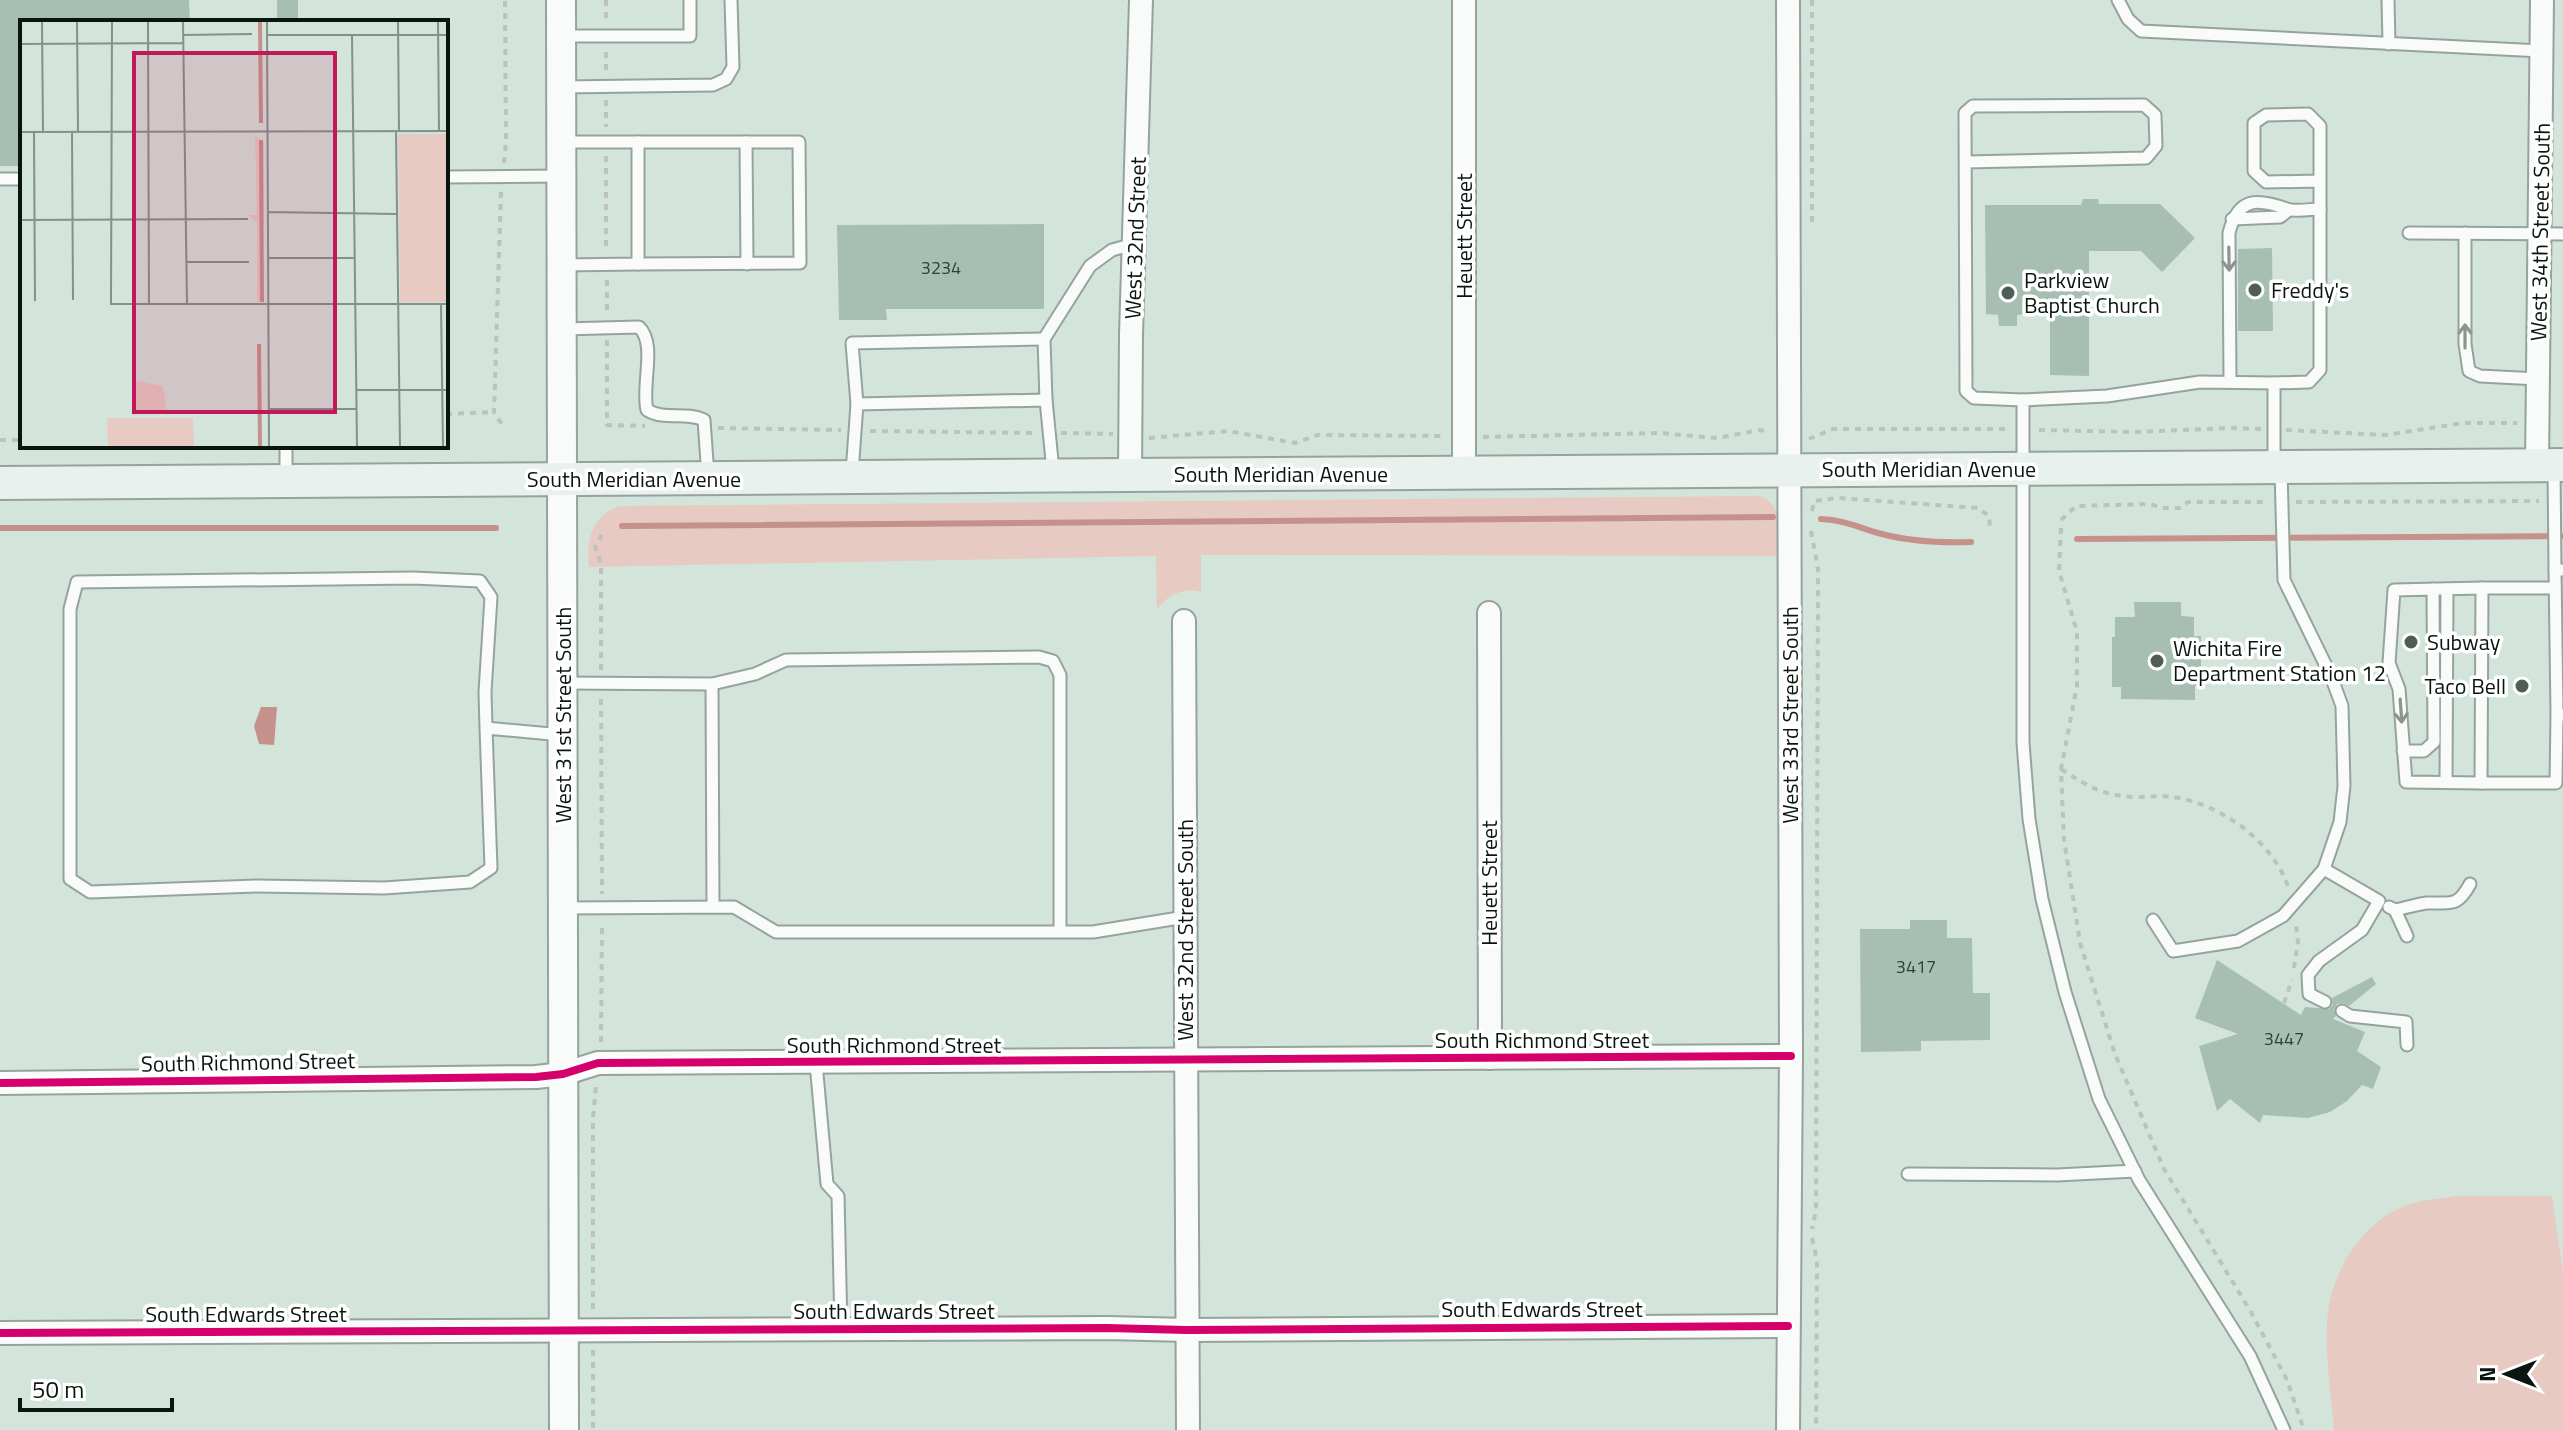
<svg xmlns="http://www.w3.org/2000/svg" width="2563" height="1430" font-family="'Titillium Web',sans-serif">
<style>
.green{fill:#e7cac2}
.water{fill:#c5918a}
.lines{fill:none;stroke-linecap:round;stroke-linejoin:round}
.stream{stroke:#c5918a;stroke-width:6}
.building{fill:#a6bfb2}
.service-casing{stroke:#96a39c;stroke-width:15}
.minor-casing{stroke:#96a39c;stroke-width:26}
.tertiary-casing{stroke:#96a39c;stroke-width:32}
.secondary-casing{stroke:#96a39c;stroke-width:36}
.path{stroke:#bbc2bf;stroke-width:4;stroke-dasharray:6 6;stroke-linecap:butt}
.service{stroke:#f8fbfa;stroke-width:11}
.minor{stroke:#f8fbfa;stroke-width:22}
.tertiary{stroke:#f8fbfa;stroke-width:28}
.secondary{stroke:#e8f1ed;stroke-width:32}
.cycleway-casing{stroke:#fff;stroke-width:13}
.cycleway{stroke:#d6006c;stroke-width:8}
.oneway{stroke:#8c9490}
.poi-dot{fill:#505d56;stroke:#fff;stroke-width:3}
.labels{text-anchor:middle;dominant-baseline:central;stroke-width:7;stroke-linejoin:round;paint-order:stroke}
.number-label{font-size:18px;fill:#304038}
.street-label{font-size:22px;fill:#09150f;stroke:#fff}
.poi-label{font-size:22px;fill:#09150f;stroke:#fff;text-anchor:start}
.inset-river{fill:none;stroke:#c5918a;stroke-width:4}
.inset-road{fill:none;stroke:#829189;stroke-width:2}
.view{fill:#c2185b;fill-opacity:0.15;stroke:#c2185b;stroke-width:4}
.inset-edge{fill:none;stroke:#09150f;stroke-width:4}
</style>
<rect width="100%" height="100%" fill="#d3e4db"/>
<g class="green">
<path d="M1760,496C1785,505 1777,533 1778,556L1201,555V592C1182,587 1168,595 1157,609L1156,556L589,567C586,540 592,515 620,506Z"/>
<path d="M2455,1196H2552L2563,1273V1430H2334C2331,1390 2321,1334 2331,1296C2342,1255 2371,1216 2413,1203C2426,1199 2441,1199 2455,1196Z"/>
</g>
<path class="water" d="M261,707H277L274,745L259,744L254,726Z"/>
<g class="lines">
<g class="stream">
<path d="M1821,519C1846,520 1859,528 1882,534C1912,542 1940,543 1971,542"/>
<path d="M622,526L1773,517"/>
<path d="M0,528H496"/>
<path d="M2077,539L2563,536"/>
</g>
</g>
<g class="building">
<path d="M0,0H189L190,22H22V166H0Z"/>
<rect x="277" y="0" width="21" height="22"/>
<path d="M2083,199H2098L2099,204H2160L2195,238L2162,272L2141,251H2089V376L2050,375V312L2017,315V326H1999L1998,315L1986,314L1985,205H2081Z"/>
<path d="M1044,224V309H886L887,320H839L837,225Z"/>
<path d="M2272,248L2273,331H2238V249Z"/>
<path d="M2134,602H2181V616L2194,617V636H2201V686H2195V700L2121,699V687H2112V637H2115V617H2135Z"/>
<path d="M1910,920H1947V938H1972L1973,993H1990V1040L1921,1041V1051L1861,1052L1860,929H1910Z"/>
<path d="M2217,960L2301,1015L2305,1007L2329,1009L2333,1005L2332,998L2372,977L2376,984L2349,1006L2343,1003L2337,1004L2334,1010L2336,1016L2333,1019L2365,1032L2357,1051L2381,1067L2373,1089L2362,1085L2347,1101L2330,1112L2308,1118L2263,1115L2260,1123L2230,1099L2217,1111L2199,1046L2238,1034L2195,1018Z"/>
</g>
<g class="lines">
<g class="service-casing">
<g id="service">
<path d="M2118,0L2128,19L2141,31L2542,51"/>
<path d="M2388,0L2389,44"/>
<path d="M562,36H690V0"/>
<path d="M562,87L713,85L726,79L733,67L731,0"/>
<path d="M562,142H638V264L563,265"/>
<path d="M746,142L747,264"/>
<path d="M1966,162L2146,158L2156,146L2155,115L2144,105L1973,106L1965,113L1966,391L1974,398L2023,400"/>
<path d="M446,177L561,176"/>
<path d="M0,179H22"/>
<path d="M2232,219L2280,217L2289,210"/>
<path d="M2409,233L2563,234"/>
<path d="M2465,233V344L2469,371L2480,376L2538,379"/>
<path d="M638,264L800,263L799,142H638"/>
<path d="M563,329L639,327C657,344 641,385 647,410C665,421 685,411 704,420L708,476"/>
<path d="M2230,382L2229,233C2238,197 2257,198 2287,209C2296,212 2311,209 2320,209"/>
<path d="M2274,383L2309,382L2320,370V126L2308,114L2266,115L2254,123V171L2266,182L2320,181"/>
<path d="M1046,400L1044,339L1090,266L1112,250L1134,244"/>
<path d="M857,404L852,343L1044,339"/>
<path d="M286,446V477"/>
<path d="M2274,466V383L2200,382L2107,396L2023,400V743L2029,819L2042,899L2065,992L2099,1099L2139,1180L2250,1356L2284,1430"/>
<path d="M2554,467L2555,570H2563"/>
<path d="M852,473L857,404L1046,400L1053,471"/>
<path d="M2555,570L2557,715H2563"/>
<path d="M2555,588H2482L2481,783H2556L2557,715"/>
<path d="M563,683L712,684L755,674L786,660L1039,657L1053,661L1060,675V931"/>
<path d="M712,684L713,906"/>
<path d="M486,728L491,868L470,882L384,888L257,886L90,892L70,879V609L77,582L413,578L480,581L491,597L485,692L486,728L562,735"/>
<path d="M2403,751H2424L2434,742L2433,589"/>
<path d="M2446,782L2447,589"/>
<path d="M2481,783L2406,782L2399,689L2389,663L2394,590L2482,588"/>
<path d="M2324,869L2379,901L2362,930L2319,961L2308,975L2309,994L2325,1002"/>
<path d="M2389,907L2395,910L2407,936"/>
<path d="M564,908L734,907L776,932H1093L1185,917"/>
<path d="M2395,910C2406,908 2417,904 2427,903C2451,902 2457,908 2470,884"/>
<path d="M2153,920L2173,951L2238,941L2283,916L2324,869L2340,822L2344,786L2342,706L2331,676L2284,580L2281,471"/>
<path d="M2342,1011L2350,1016L2406,1022L2407,1045"/>
<path d="M816,1063L827,1184L838,1196L841,1329"/>
<path d="M1908,1174L2057,1175L2135,1171"/>
</g>
</g>
<g class="minor-casing">
<g id="minor">
<path d="M1788,0L1791,1056L1788,1430"/>
<path d="M2537,465L2542,0"/>
<path d="M1464,472V0"/>
<path d="M1130,475L1131,335L1141,0"/>
<path d="M1489,613L1490,1058"/>
<path d="M1184,621L1188,1430"/>
<path d="M0,1083L536,1077L563,1074L598,1063L1791,1056"/>
<path d="M0,1333L1107,1328L1187,1330L1788,1326"/>
</g>
</g>
<g class="tertiary-casing">
<path id="tertiary" d="M561,0L564,1430"/>
</g>
<g class="secondary-casing">
<path id="secondary" d="M0,483L2563,465"/>
</g>
<g class="path">
<path d="M606,0V23"/>
<path d="M1812,0V223"/>
<path d="M606,52V71"/>
<path d="M606,100V127"/>
<path d="M606,156V251"/>
<path d="M504,163L506,143L505,0"/>
<path d="M501,192L494,412L503,426"/>
<path d="M607,280V315"/>
<path d="M607,340V425L645,426"/>
<path d="M446,414L494,412"/>
<path d="M718,428L841,430"/>
<path d="M2039,430L2135,432L2229,428L2262,429"/>
<path d="M2286,430L2386,435L2463,423H2517"/>
<path d="M870,431L1037,433"/>
<path d="M1061,433L1113,434"/>
<path d="M1483,437L1659,433L1717,438L1760,430L1769,432"/>
<path d="M1149,438L1228,431L1295,443L1318,435L1446,436"/>
<path d="M1809,439L1833,429H2010"/>
<path d="M0,440H22"/>
<path d="M2296,502L2539,501"/>
<path d="M1812,511L1814,501L1838,498L1978,508L1989,516L1990,529"/>
<path d="M2061,520L2076,506L2150,504L2162,508H2180L2188,502H2267"/>
<path d="M2061,528L2059,571L2077,632V686L2061,769L2064,839L2080,943L2115,1054L2164,1169L2251,1312L2287,1380L2304,1430"/>
<path d="M1811,531L1818,569L1816,1210L1812,1229"/>
<path d="M601,670V563L595,547L604,531"/>
<path d="M601,699L602,894"/>
<path d="M2061,769C2086,786 2105,796 2135,797C2148,797 2161,795 2173,797C2221,804 2273,841 2289,889"/>
<path d="M2294,968L2298,941L2296,925"/>
<path d="M2284,1003L2292,980"/>
<path d="M601,1042L602,923"/>
<path d="M1812,1238L1817,1260L1816,1430"/>
<path d="M593,1309V1117L596,1086"/>
<path d="M593,1350V1430"/>
</g>
<use href="#service" class="service"/>
<use href="#minor" class="minor"/>
<use href="#tertiary" class="tertiary"/>
<use href="#secondary" class="secondary"/>
<g class="cycleway-casing">
<g id="cycleway">
<path d="M0,1083L536,1077L563,1074L598,1063L1791,1056"/>
<path d="M0,1333L1107,1328L1187,1330L1788,1326"/>
</g>
</g>
<use href="#cycleway" class="cycleway"/>
</g>
<defs><path id="oneway-shaft" d="M-6 0H5M1.5-3L5.5 0L1.5 3" fill="none" stroke-width="1.6" stroke-linecap="round" stroke-linejoin="round" transform="scale(2)"/></defs>
<g class="oneway">
<use href="#oneway-shaft" transform="translate(2229 259) rotate(89)"/>
<use href="#oneway-shaft" transform="translate(2465 336) rotate(-90)"/>
<use href="#oneway-shaft" transform="translate(2401 711) rotate(86)"/>
</g>
<g class="poi-dot">
<circle cx="2255" cy="290" r="8"/>
<circle cx="2008" cy="293" r="8"/>
<circle cx="2411" cy="642" r="8"/>
<circle cx="2157" cy="661" r="8"/>
<circle cx="2522" cy="686" r="8"/>
</g>
<g class="labels">
<g class="number-label">
<text x="941" y="267">3234</text>
<text x="1916" y="966">3417</text>
<text x="2284" y="1038">3447</text>
</g>
<g class="street-label">
<text transform="translate(2540 232) rotate(-89)">West 34th Street South</text>
<text transform="translate(1464 236) rotate(-90)">Heuett Street</text>
<text transform="translate(1135 238) rotate(-88)">West 32nd Street</text>
<text x="1929" y="469">South Meridian Avenue</text>
<text x="1281" y="474">South Meridian Avenue</text>
<text x="634" y="479">South Meridian Avenue</text>
<text transform="translate(563 715) rotate(-90)">West 31st Street South</text>
<text transform="translate(1790 715) rotate(-90)">West 33rd Street South</text>
<text transform="translate(1489 883) rotate(-90)">Heuett Street</text>
<text transform="translate(1185 930) rotate(-90)">West 32nd Street South</text>
<text x="1542" y="1040">South Richmond Street</text>
<text x="894" y="1045">South Richmond Street</text>
<text transform="translate(248 1062) rotate(-1)">South Richmond Street</text>
<text x="1542" y="1309">South Edwards Street</text>
<text x="894" y="1311">South Edwards Street</text>
<text x="246" y="1314">South Edwards Street</text>
</g>
<g class="poi-label">
<text x="2024" y="280">Parkview<tspan x="2024" dy="25">Baptist Church</tspan></text>
<text x="2271" y="290">Freddy's</text>
<text x="2427" y="642">Subway</text>
<text x="2173" y="648">Wichita Fire<tspan x="2173" dy="25">Department Station 12</tspan></text>
<text x="2506" y="686" text-anchor="end">Taco Bell</text>
</g>
</g>
<g transform="translate(20 20)">
<rect width="428" height="428" fill="#d3e4db"/>
<path d="M378,114H428V282H380ZM235,116L244,123L243,282H237V202L229,195H237ZM114,360L143,366L147,391L113,395ZM87,398H173L174,427H88Z" fill="#e7cac2"/>
<path class="inset-river" d="M240,1L241,103M241,120L242,282M239,324L240,426"/>
<path class="inset-road" d="M22,1L23,112M57,1L58,112M92,1L91,284H428M128,1L129,284M163,1L167,284M247,1L249,427M378,1L379,112M418,1L419,111M163,15L232,14M247,15H428M332,15L337,427M0,24L163,23M0,112L428,111M14,112L15,281M52,112L53,280M376,112L380,427M248,192L377,194M0,200L228,199M248,238H335M166,242H229M421,284L423,427M336,370H428M250,389H337"/>
<path class="view" d="M114,33H315V392H114Z"/>
<rect width="428" height="428" class="inset-edge"/>
</g>
<g transform="translate(2507 1374) rotate(270)" stroke="#ffffff" stroke-width="6" paint-order="stroke">
<path d="M0-6L14 30L0 20L-14 30Z" fill="#09150f"/>
<text y="-12" font-size="22" font-weight="bold" text-anchor="middle" fill="#09150f">N</text>
</g>
<path d="M20 1398v12h152v-12" fill="none" stroke="#09150f" stroke-width="4"/>
<text x="32" y="1398" font-size="24" fill="#09150f" stroke="#ffffff" stroke-width="6" paint-order="stroke">50 m</text>
</svg>
